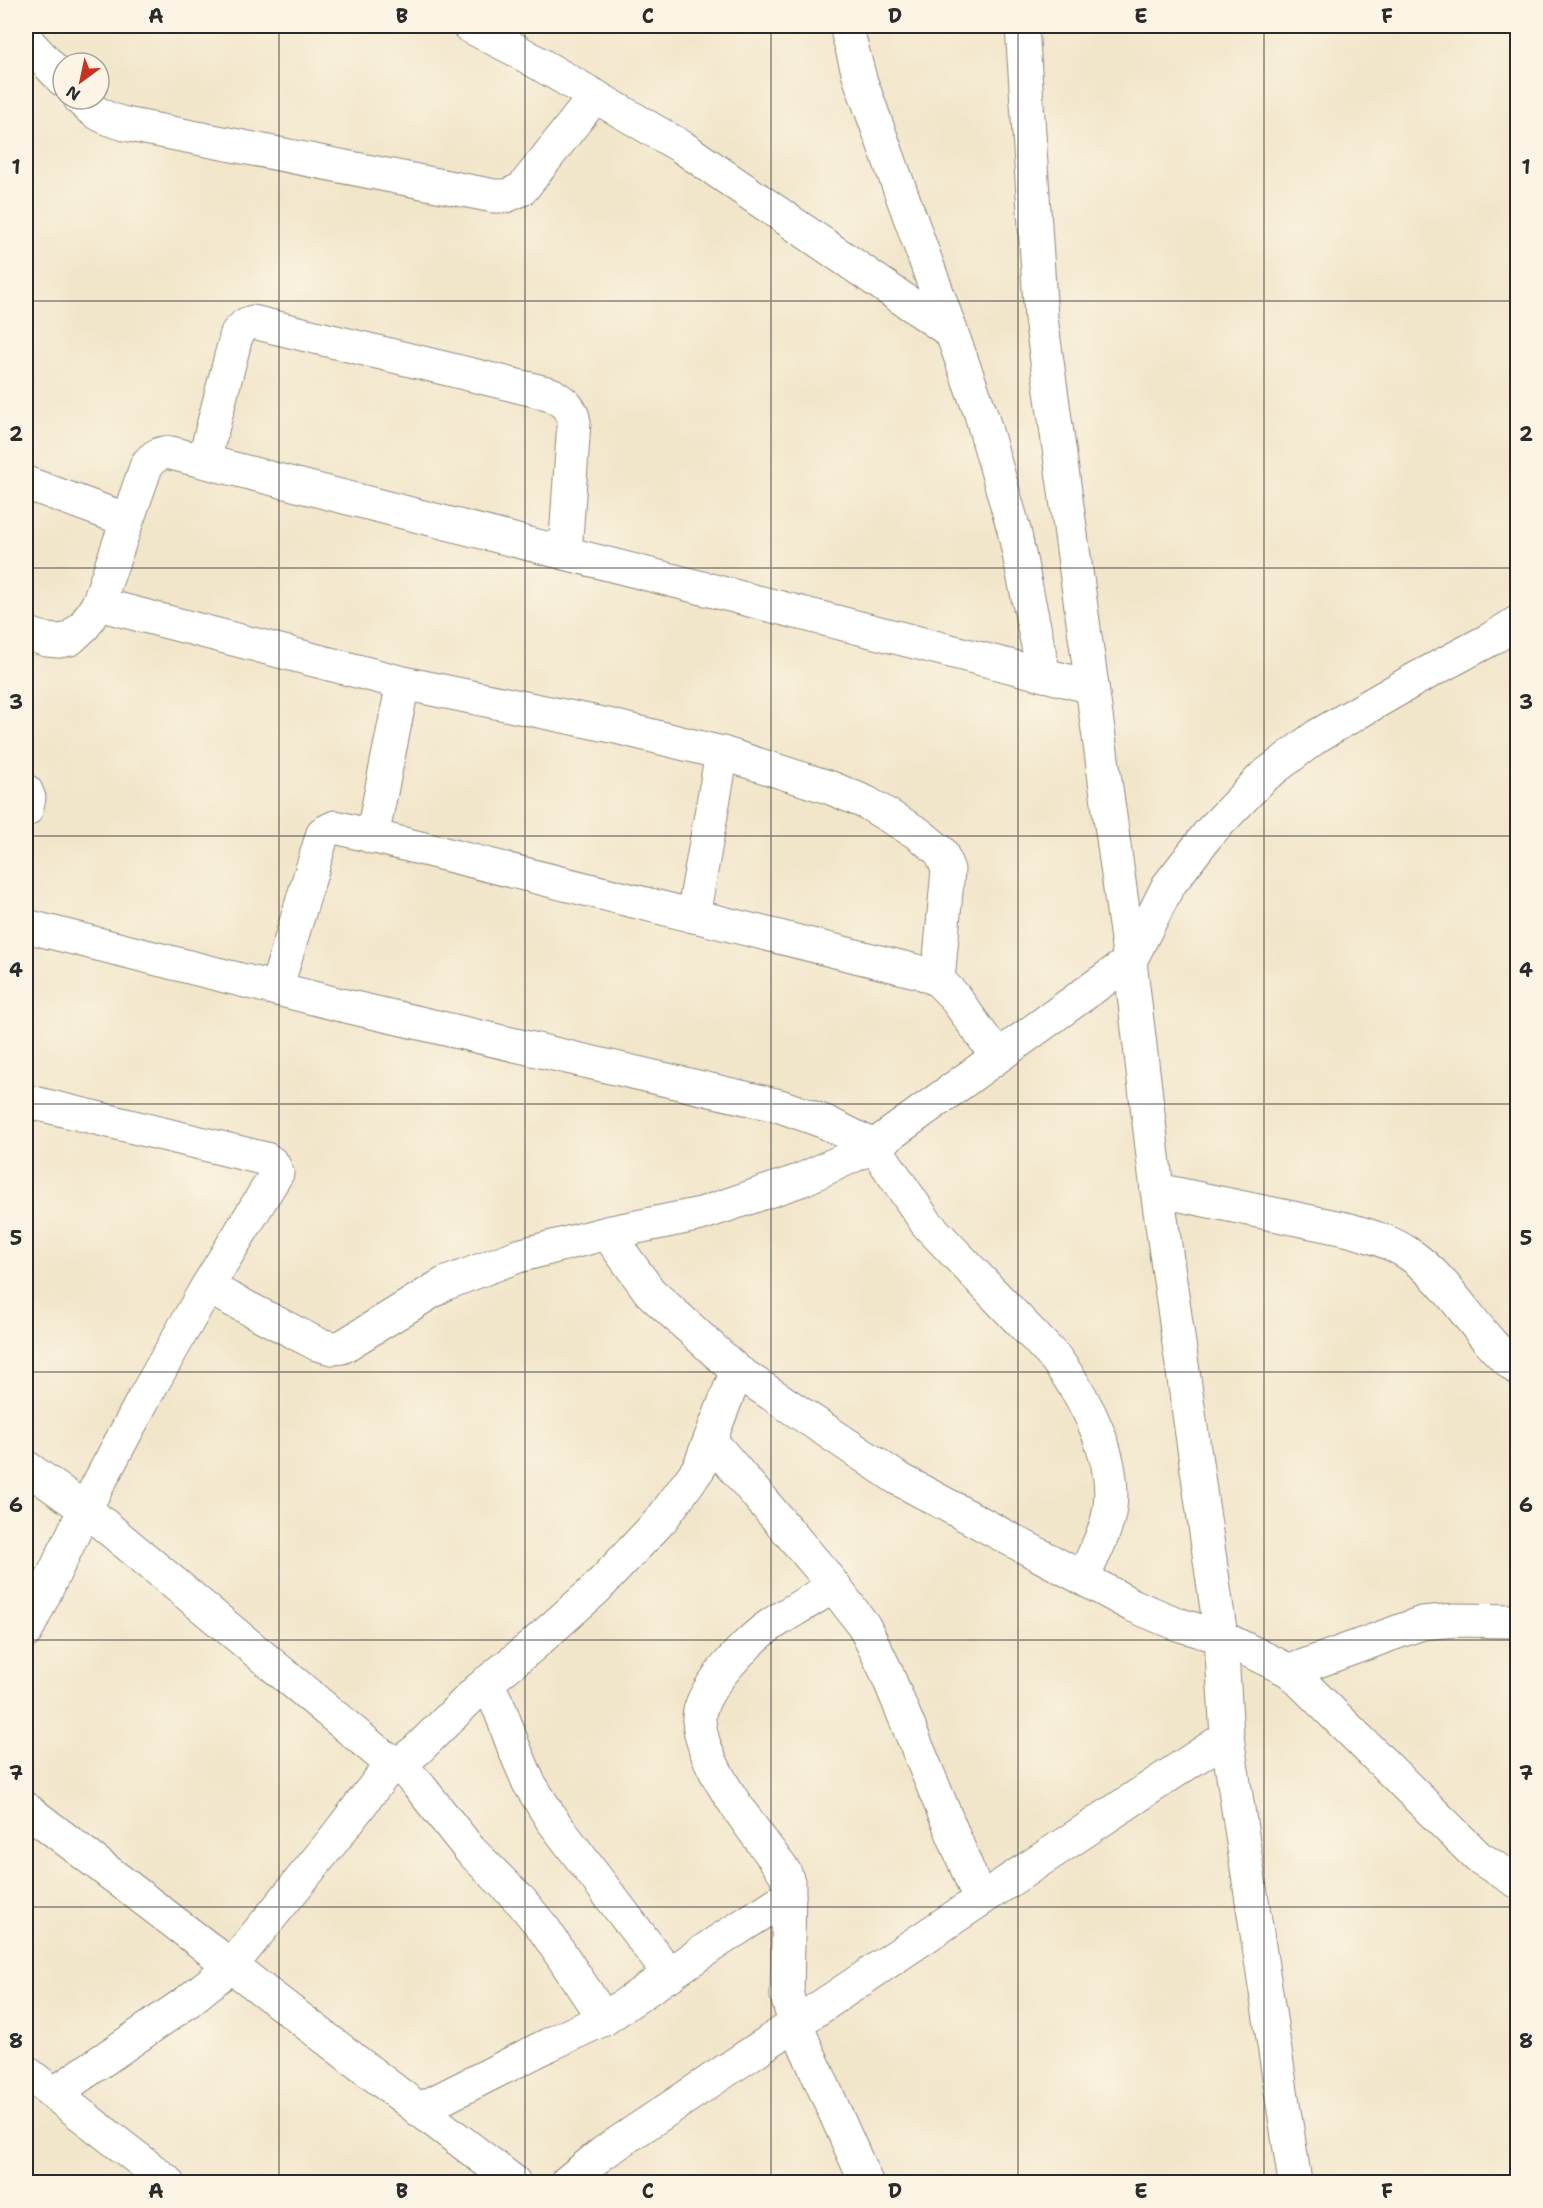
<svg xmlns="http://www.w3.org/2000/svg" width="1543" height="2208" font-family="'Shantell Sans',sans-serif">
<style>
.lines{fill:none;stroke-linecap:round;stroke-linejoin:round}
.minor-casing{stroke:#8e887a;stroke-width:35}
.tertiary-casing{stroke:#8e887a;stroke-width:35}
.minor{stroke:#fff;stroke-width:33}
.tertiary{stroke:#fff;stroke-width:33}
.grid{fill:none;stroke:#2b2b2b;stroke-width:1.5;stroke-opacity:0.55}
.neatline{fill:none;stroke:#2b2b2b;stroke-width:2}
.grid-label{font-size:20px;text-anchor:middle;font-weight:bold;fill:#2b2b2b}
</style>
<rect width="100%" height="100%" fill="#fcf5e5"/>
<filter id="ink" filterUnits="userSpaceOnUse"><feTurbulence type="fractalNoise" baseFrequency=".0167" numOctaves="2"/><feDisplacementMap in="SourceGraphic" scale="12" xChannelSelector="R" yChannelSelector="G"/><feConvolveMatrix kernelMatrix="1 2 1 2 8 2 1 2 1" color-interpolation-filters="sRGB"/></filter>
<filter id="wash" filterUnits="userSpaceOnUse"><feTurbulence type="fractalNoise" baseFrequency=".008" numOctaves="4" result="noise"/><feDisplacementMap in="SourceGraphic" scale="24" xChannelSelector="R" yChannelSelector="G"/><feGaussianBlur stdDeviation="1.35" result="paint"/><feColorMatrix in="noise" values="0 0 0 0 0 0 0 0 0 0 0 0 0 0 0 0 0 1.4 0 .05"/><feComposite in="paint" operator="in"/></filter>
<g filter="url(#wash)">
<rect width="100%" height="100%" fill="#f2e6ca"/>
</g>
<g filter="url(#ink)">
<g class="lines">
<g class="minor-casing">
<g id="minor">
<path d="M469,26L514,49L682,147L951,332"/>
<path d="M846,26L860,79L981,414L1014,530L1044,675"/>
<path d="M26,40L63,80"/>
<path d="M80,99C93,113 107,119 125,124L494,196H506L522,189L595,96"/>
<path d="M204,461L237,333L245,325L253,322L551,394C563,402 572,407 574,422L565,553"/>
<path d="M26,483L127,520"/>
<path d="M98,604L403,683L612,726L722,753L831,788L867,803L919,834L941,852L948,870L938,980"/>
<path d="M26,633L47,640L59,641L70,639L84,626L98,604L147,464C154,456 160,452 171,453L1092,687"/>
<path d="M26,791L29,798L26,810"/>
<path d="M372,837L403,683"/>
<path d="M693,916L722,753"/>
<path d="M26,926L337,1004L780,1106L825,1122L874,1146L927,1224L1056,1359C1087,1400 1121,1465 1108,1518C1103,1539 1091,1559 1083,1578"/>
<path d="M276,989L323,833L335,827L920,972L938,980L953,995L997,1056"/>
<path d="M26,1101L266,1159L273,1164L277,1173L207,1287"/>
<path d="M1157,1190L1350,1230C1369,1236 1389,1241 1406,1252C1452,1281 1475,1336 1518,1369"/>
<path d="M607,1233L650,1292L737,1371L897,1478L1132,1605L1177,1624L1221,1637L1290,1671L1478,1857L1518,1882"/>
<path d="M711,1441L823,1572L864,1626L885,1669L980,1900"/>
<path d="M26,1467L85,1509L381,1755L399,1764L417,1750L479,1689L531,1647L595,1590L661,1520L699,1468L737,1371"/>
<path d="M834,1586C813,1599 792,1611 772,1624C749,1639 697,1692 699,1720C702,1770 757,1833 785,1873L789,1885L787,1996L795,2023L866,2182"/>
<path d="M26,1632L85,1509L143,1400L207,1287L317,1344L332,1348L342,1347L444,1284L518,1256L607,1233L701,1214L801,1180L874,1146L1130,961L1168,886L1209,833L1263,777L1317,736L1414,680L1491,639L1518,622"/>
<path d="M1290,1671L1422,1623L1455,1620L1518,1621"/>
<path d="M487,1682L501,1712L514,1748L529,1783L552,1820L670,1975"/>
<path d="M399,1764L420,1787L470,1850L521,1901L544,1929L604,2019"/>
<path d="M26,2072L168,2182"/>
<path d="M55,2093L187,2002L230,1967L335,1838L393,1762"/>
<path d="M419,2110L548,2045L604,2019L717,1942L789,1896"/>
<path d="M567,2182L603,2153L980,1900L1227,1737"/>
</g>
</g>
<g class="tertiary-casing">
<g id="tertiary">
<path d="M1022,26L1041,318L1130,961L1157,1190L1221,1637L1227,1737L1295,2182"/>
<path d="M26,1809L514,2182"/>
</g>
</g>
<use href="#minor" class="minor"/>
<use href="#tertiary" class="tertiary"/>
</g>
</g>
<path class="grid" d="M279,26V2182M525,26V2182M771,26V2182M1018,26V2182M1264,26V2182M26,301H1518M26,568H1518M26,836H1518M26,1104H1518M26,1372H1518M26,1640H1518M26,1907H1518"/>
<rect width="1543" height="2208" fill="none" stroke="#fcf5e5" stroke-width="66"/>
<g transform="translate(81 81) rotate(213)"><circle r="28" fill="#fcf5e5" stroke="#a8a49b" stroke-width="1.5"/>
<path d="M0-4.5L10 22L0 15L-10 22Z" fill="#c8321e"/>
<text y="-9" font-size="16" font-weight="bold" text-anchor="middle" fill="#2b2b2b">N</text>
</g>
<rect x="33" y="33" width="1477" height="2142" class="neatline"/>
<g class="grid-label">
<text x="156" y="23">A</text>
<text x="402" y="23">B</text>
<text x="648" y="23">C</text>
<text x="895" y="23">D</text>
<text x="1141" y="23">E</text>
<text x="1387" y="23">F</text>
<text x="16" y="174">1</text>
<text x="1526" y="174">1</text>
<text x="16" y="441">2</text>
<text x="1526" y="441">2</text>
<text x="16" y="709">3</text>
<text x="1526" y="709">3</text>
<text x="16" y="977">4</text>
<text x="1526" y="977">4</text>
<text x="16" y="1245">5</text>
<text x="1526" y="1245">5</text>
<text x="16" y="1512">6</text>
<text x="1526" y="1512">6</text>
<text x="16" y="1780">7</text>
<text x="1526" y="1780">7</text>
<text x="16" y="2048">8</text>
<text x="1526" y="2048">8</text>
<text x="156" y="2198">A</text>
<text x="402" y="2198">B</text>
<text x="648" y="2198">C</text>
<text x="895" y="2198">D</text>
<text x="1141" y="2198">E</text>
<text x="1387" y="2198">F</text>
</g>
</svg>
